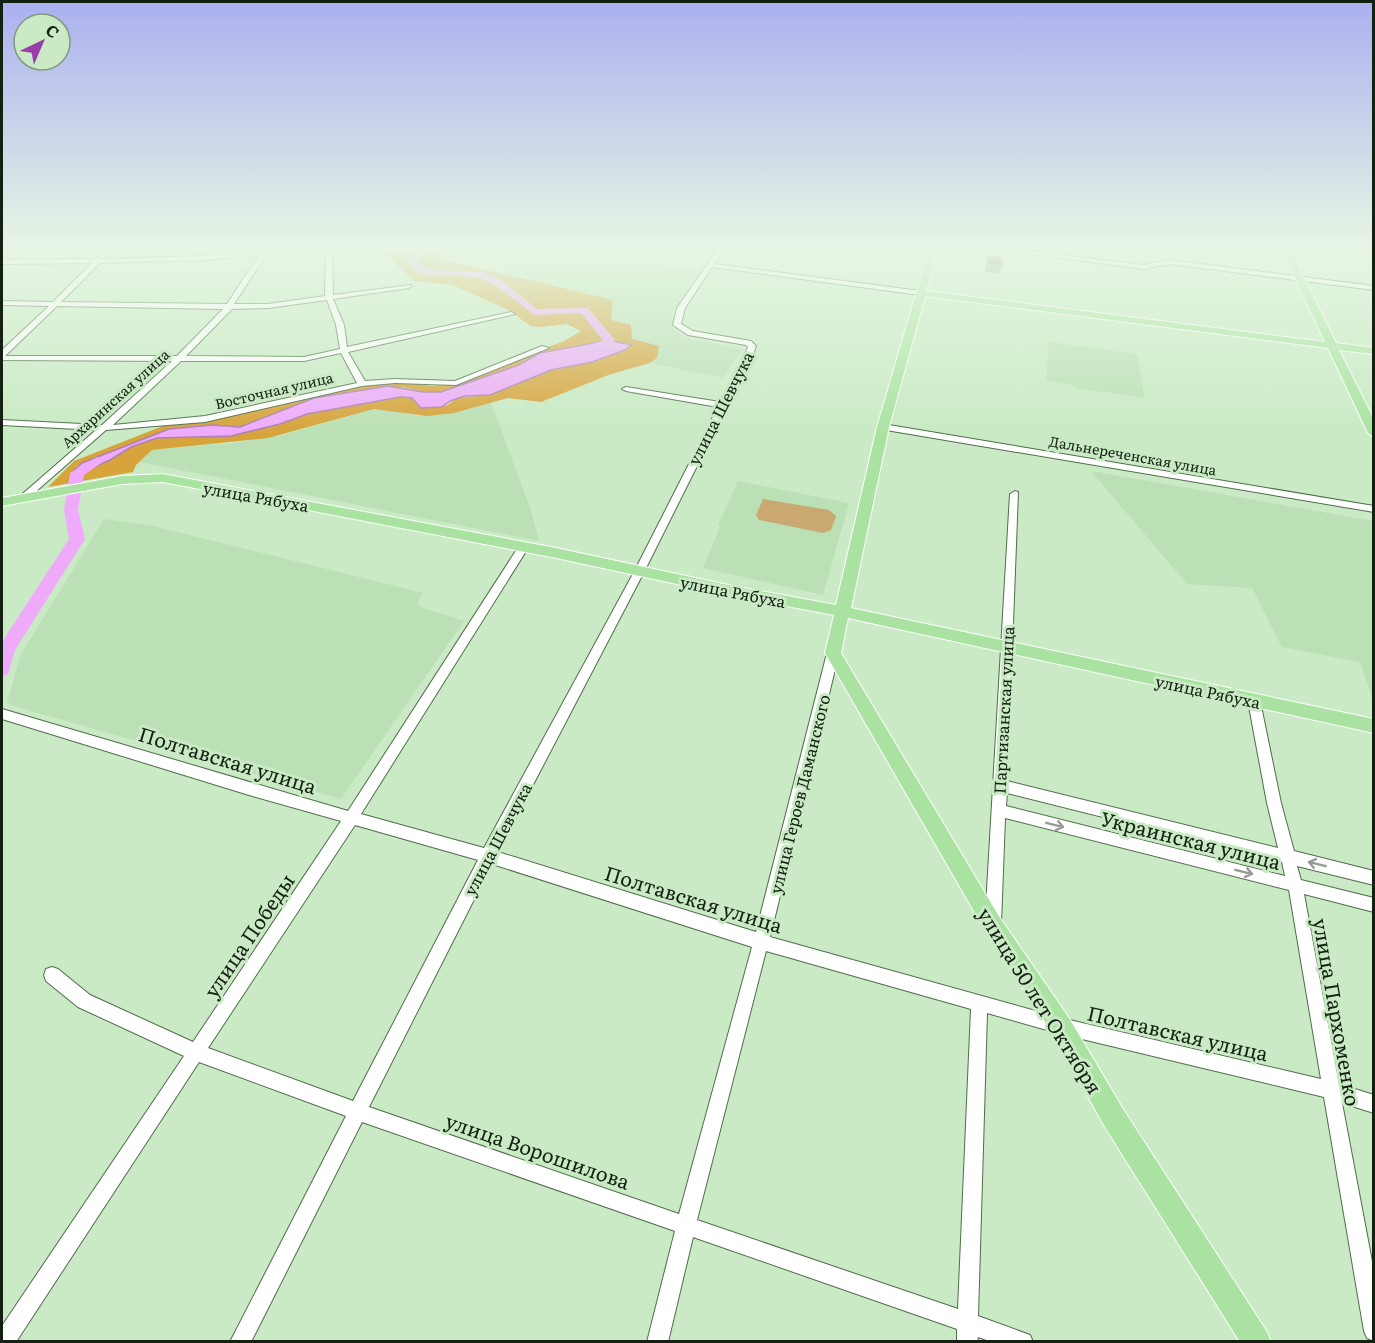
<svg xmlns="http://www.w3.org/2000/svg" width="1375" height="1343" font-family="Literata,serif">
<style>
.built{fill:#bbe0b5}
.green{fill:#c9a971}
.forest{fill:#d7a33b;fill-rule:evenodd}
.water{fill:#efaafc;stroke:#ad81b6;stroke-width:1.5}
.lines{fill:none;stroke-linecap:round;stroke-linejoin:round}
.river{fill:#efaafc;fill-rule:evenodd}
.minor-casing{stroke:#506d4b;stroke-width:2}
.major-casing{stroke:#fff;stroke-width:2}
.minor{fill:#fff;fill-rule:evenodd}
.major{fill:#aae3a1;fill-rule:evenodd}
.wall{fill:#849972}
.building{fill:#3e4821;stroke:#687952;stroke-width:1.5}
.oneway{stroke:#959b94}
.labels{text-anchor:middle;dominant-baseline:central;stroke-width:6;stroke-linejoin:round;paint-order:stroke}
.far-street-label{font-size:14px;fill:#142012;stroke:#c9eac4}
.street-label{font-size:16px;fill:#142012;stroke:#c9eac4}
.near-street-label{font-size:20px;fill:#142012;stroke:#c9eac4}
</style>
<rect width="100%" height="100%" fill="#c9eac4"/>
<g class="built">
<path d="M503,246H654L645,263L700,271L670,317L682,337L743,349L723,378L650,363L657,360L659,348L632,339L611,320L613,300L533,282L524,277L505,273L512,265L486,261Z"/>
<path d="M1049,342L1137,354L1145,398L1076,388L1072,385L1046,381Z"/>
<path d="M491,402L531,511L539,541L140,462L148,452L152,450L235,443L283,435L374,409L390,410L418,416L467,410Z"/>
<path d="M1091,471L1373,521V700L1360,662L1282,647L1252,588L1187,584Z"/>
<path d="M738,481L849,503L823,595L703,568L720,527L718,525Z"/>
<path d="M104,519L149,525L423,593L417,603L420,607L464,621L341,799L7,704L20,656Z"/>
</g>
<path class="green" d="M763,499L829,510L836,516L831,530L823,533L759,520L756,515Z"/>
<path class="forest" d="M377,246H441V259L613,300L611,320L631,325L632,339L659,346L657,358L650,363L611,374L541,402L508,398L454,413L427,416L374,409L268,438L152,450L136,465L133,472L48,487L74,461L168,424L223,418L366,384L395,380L431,386L446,385L564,341L581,331L567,324L541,327L531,326L506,309L453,285L414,281ZM609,340L592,362L551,370L490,395L457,398L446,406L416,404L412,398L400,397L307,414L280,424L231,436L157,438L131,447L110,460L74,467L169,429L212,425L240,427L314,398L403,387L423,392H441L519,365L540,353Z"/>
<path class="water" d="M609,340L631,345L625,350L592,362L551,370L490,395L465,396L450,401L442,407L421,408L412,398L400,397L307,414L280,424L231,436L157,438L131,447L110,460L82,472L77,473L74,470L82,463L169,429L212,425L240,427L314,398L388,386L423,392H441L519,365L540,353Z"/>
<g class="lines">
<g class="river">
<path d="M424,246H435L417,260L426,269L482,272L501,280L537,309L588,308L615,340L610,347L589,353L585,352V348L603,340L581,313L535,315L493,284L476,277L419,274L406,260Z"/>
<path d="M97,457L104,461L84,475L78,510L85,539L15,650L8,674L2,676V642L69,539L64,510L70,473Z"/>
</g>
<g class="minor-casing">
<g id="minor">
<path d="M6,246H12L2,255V250Z"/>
<path d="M109,246H115L103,259L203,256L329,246L332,248L333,295L411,285L412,286L409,288L333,299L344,325L347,347L511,312L515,314L348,352L365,381L395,379L455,381L542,346L549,348L456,385L395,383L362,386L205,422L106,430L25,501H19V497L96,430L2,425V420L102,425L172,361L2,360V350L49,306L2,305V301L53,302L92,263L2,264V260L96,259ZM323,248L326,249L325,296L268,304H234L266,255ZM259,255L227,304L61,302L100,263L203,260ZM327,300L336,325L340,349L304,357L186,356L232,309L268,308ZM57,306L223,309L177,356H5ZM341,353L357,383L205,416L113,425L181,361H304Z"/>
<path d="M720,246H726L714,264L920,291L924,293L920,295L712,267L685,308L681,324L693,331L751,341L756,346L754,352L644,572L498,852L756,932L827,653L833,649L839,653L770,937L1061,1018L1321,1079L1289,890L1005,818L1001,924L998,929L993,931L988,929L985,924L1010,494L1015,491L1018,492L1007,781L1278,848L1267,803L1248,701L1250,698H1258L1260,701L1281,803L1294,851L1374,871V885L1297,866L1301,880L1374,898V912L1304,894L1339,1084L1374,1095V1113L1342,1103L1374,1272V1341L1367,1338L1364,1331L1324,1097L1061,1034L987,1013L978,1316L1030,1335L1033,1342H992L978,1337L977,1342H957V1329L693,1237L668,1342H647L675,1231L362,1122L251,1342H230L346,1116L199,1062L16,1342H2V1326L184,1056L78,1007L46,981L44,975L46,969L52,967L58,969L90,995L193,1042L341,821L249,795L2,719V709L348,811L519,546H527L528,548L361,814L484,848L634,572L718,407L626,391L622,389L626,387L720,402L746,352L748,347L746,345L688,335L673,325L677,308ZM1007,793L1282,862L1285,876L1006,806ZM355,825L478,860L353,1101L208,1048ZM492,864L752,947L679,1214L369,1107ZM766,951L971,1009L958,1309L697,1220Z"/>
<path d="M971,246H988L1144,265L1170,260L1374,286V290L1170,264L1144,269Z"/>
<path d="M889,425L1374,506V512L886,430L885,428Z"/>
</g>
</g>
<g class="major-casing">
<path id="major" d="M930,246H938L926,291L1325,342L1280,246H1288L1336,343L1374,348V354L1339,350L1374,420V437L1368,433L1328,348L925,296L889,427L851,608L1374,719V733L848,618L841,653L1000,918L1069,1018L1123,1109L1267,1332L1271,1342H1240L1105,1127L1053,1034L986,932L825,653L834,615L728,595L556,558L163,482L122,484L2,506V498L122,476L163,474L556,548L728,585L836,605L877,427Z"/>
</g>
<use href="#minor" class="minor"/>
<use href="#major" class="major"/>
</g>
<path class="wall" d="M988,256L1002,266L999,274L985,272L986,264Z"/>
<path class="building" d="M988,256L1002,258V266L988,264Z"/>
<defs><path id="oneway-shaft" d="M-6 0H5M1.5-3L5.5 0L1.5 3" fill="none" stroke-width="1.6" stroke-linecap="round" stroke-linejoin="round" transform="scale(1.5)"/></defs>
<g class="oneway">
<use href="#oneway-shaft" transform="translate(1055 825) rotate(14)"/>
<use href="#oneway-shaft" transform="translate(1317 864) rotate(-166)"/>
<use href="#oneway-shaft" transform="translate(1244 872) rotate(14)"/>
</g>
<linearGradient id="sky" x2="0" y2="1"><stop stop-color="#abb0f0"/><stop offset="0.57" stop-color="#e7f6e4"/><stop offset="1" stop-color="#e7f6e4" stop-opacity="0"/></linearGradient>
<rect width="1375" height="434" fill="url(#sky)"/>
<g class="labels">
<g class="far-street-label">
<text transform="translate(274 390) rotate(-13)">Восточная улица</text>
<text transform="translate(115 398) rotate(-42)">Архаринская улица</text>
<text transform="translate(1133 455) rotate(10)">Дальнереченская улица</text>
</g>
<g class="street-label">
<text transform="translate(720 408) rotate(-63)">улица Шевчука</text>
<text transform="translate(256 496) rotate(10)">улица Рябуха</text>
<text transform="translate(733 591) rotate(11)">улица Рябуха</text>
<text transform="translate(1208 691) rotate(12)">улица Рябуха</text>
<text transform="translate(1003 710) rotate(-87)">Партизанская улица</text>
<text transform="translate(799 794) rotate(-76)">улица Героев Даманского</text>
<text transform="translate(497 839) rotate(-62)">улица Шевчука</text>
</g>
<g class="near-street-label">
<text transform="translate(228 759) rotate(17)">Полтавская улица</text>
<text transform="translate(1191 839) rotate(14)">Украинская улица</text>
<text transform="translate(694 898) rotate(17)">Полтавская улица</text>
<text transform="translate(248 935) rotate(-56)">улица Победы</text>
<text transform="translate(1041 1000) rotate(58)">улица 50 лет Октября</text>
<text transform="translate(1338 1012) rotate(80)">улица Пархоменко</text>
<text transform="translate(1178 1032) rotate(13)">Полтавская улица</text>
<text transform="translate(538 1150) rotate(19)">улица Ворошилова</text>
</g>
</g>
<rect width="1375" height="1343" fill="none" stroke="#142012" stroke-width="6"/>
<g transform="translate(42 42) rotate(44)"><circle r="28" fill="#c9eac4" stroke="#81997d" stroke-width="1.5"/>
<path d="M0-4.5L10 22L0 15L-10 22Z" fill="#993ea9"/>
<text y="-9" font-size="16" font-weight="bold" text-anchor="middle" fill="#142012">С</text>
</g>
</svg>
